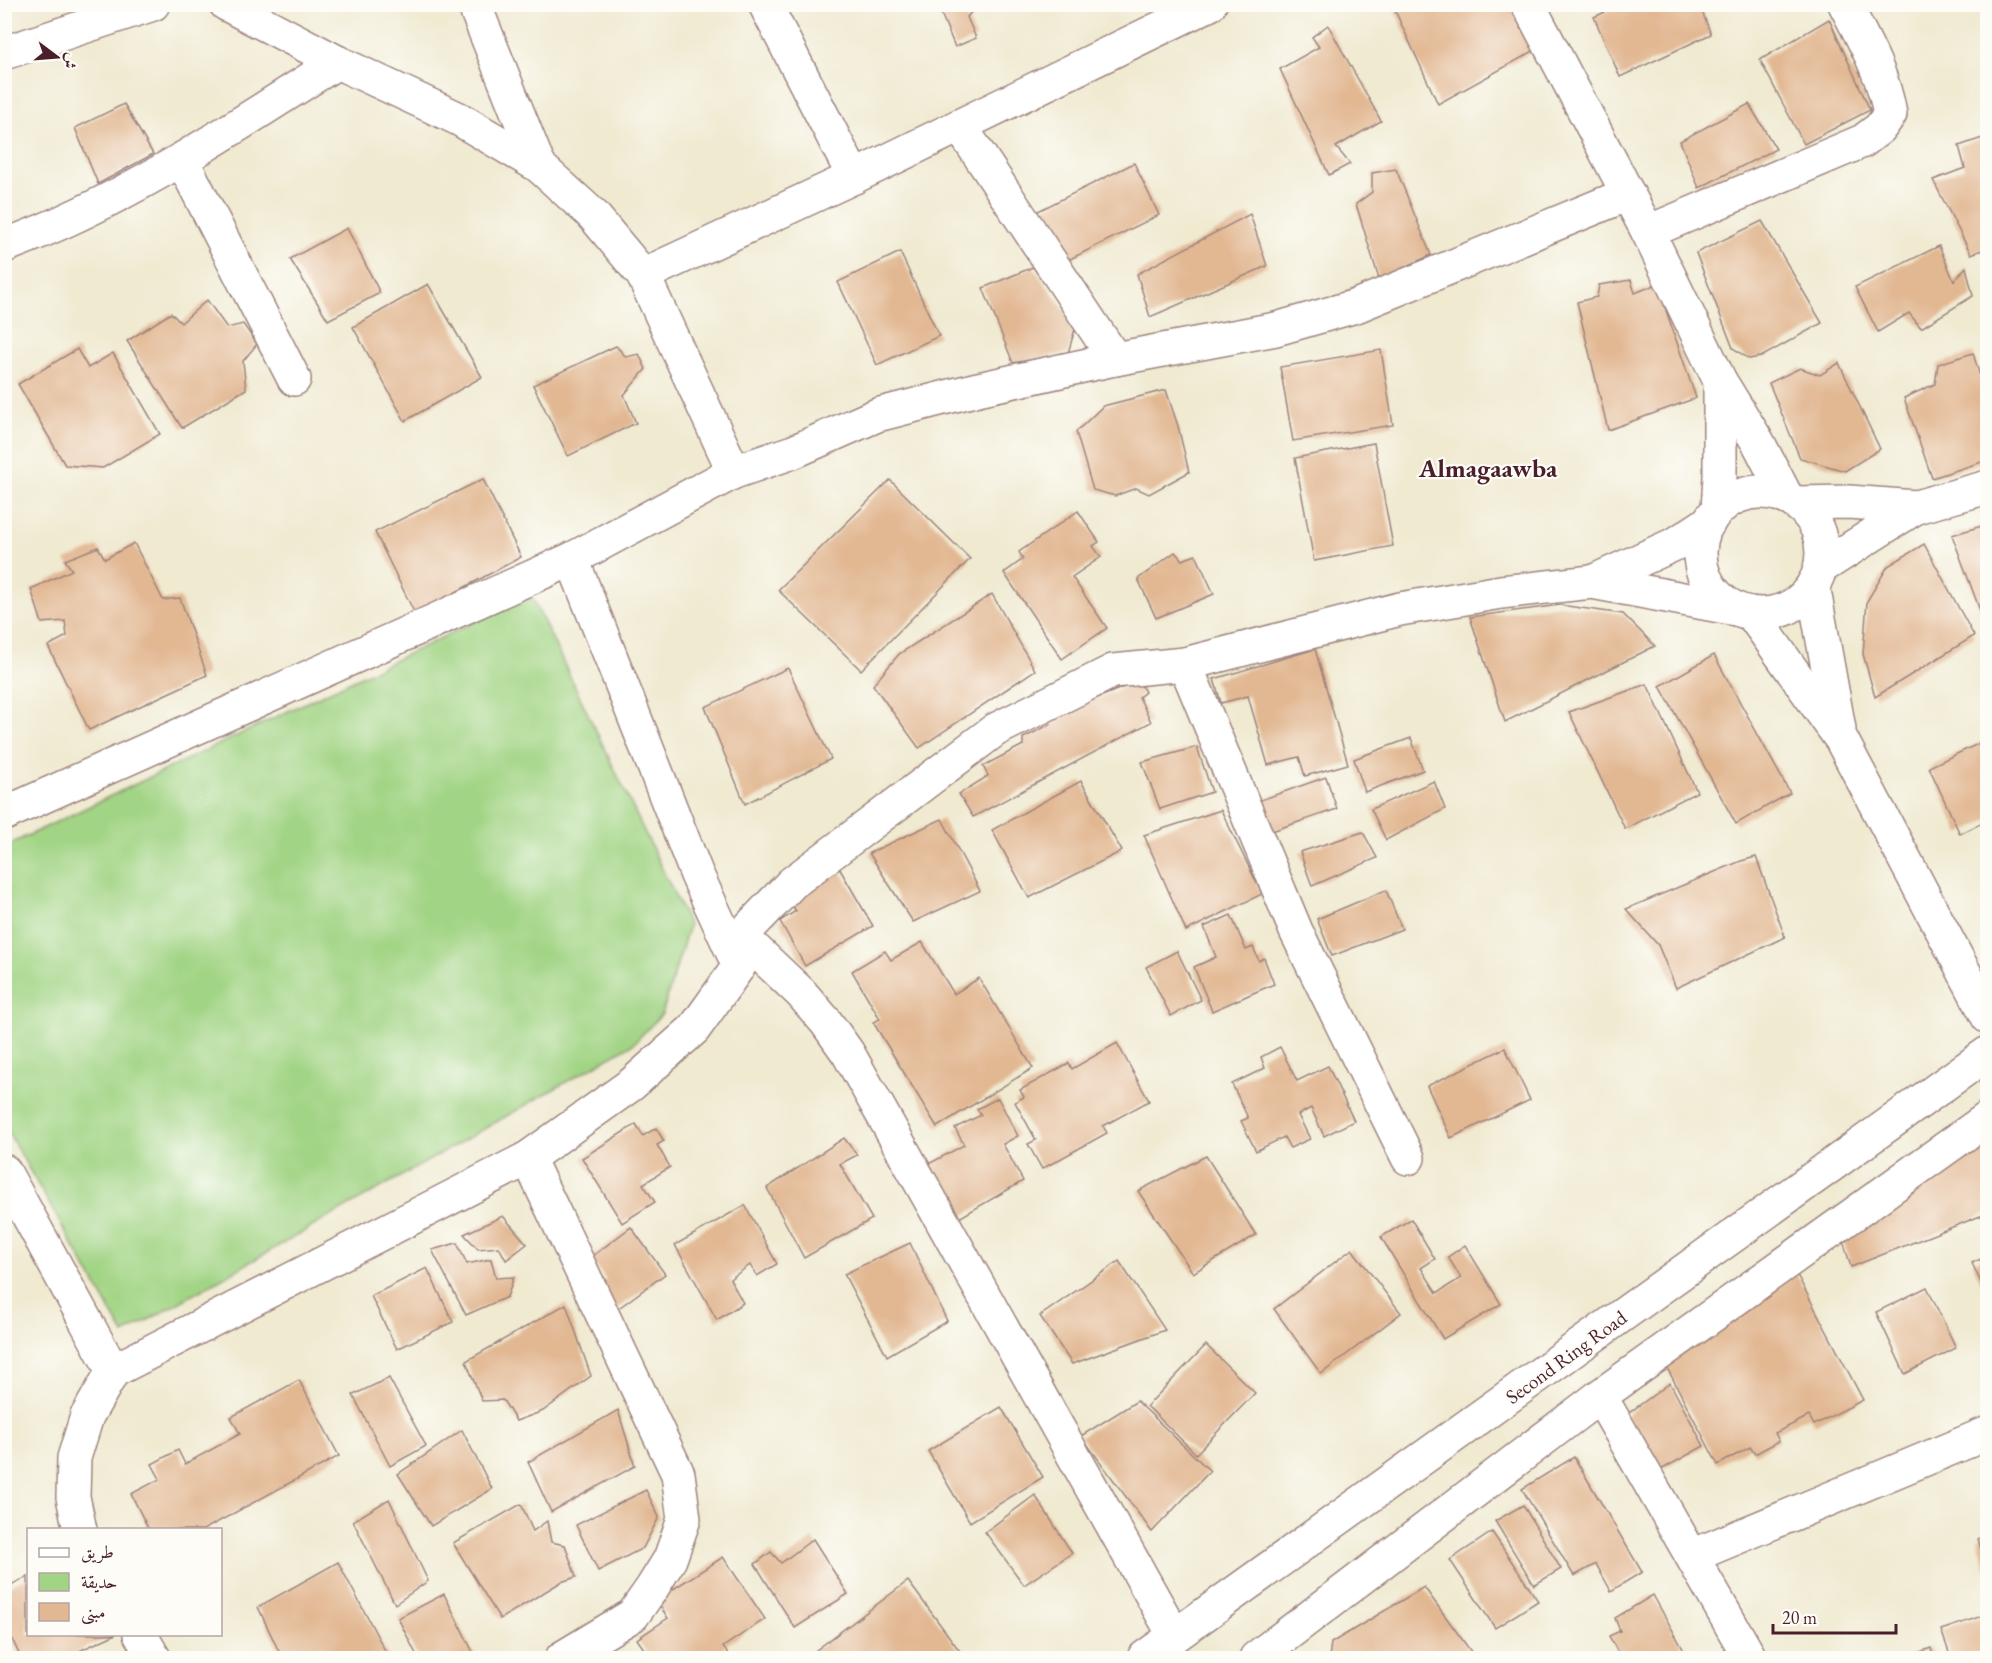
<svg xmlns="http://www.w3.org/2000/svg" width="1992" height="1663" font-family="'EB Garamond',Amiri,serif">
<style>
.green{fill:#a1d484;stroke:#767a58;stroke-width:1.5}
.building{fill:#e2b893}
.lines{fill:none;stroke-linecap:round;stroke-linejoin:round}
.street-casing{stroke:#9d847e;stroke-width:36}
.secondary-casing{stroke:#9d847e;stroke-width:36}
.primary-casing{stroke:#9d847e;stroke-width:36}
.street{stroke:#fff;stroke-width:33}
.secondary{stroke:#fff;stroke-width:33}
.primary{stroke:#fff;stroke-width:33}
.labels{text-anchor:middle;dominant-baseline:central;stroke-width:4.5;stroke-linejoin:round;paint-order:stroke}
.street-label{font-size:20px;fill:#4a1f2b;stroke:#fdfcf7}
.district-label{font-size:26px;font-weight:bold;fill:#4a1f2b;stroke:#fdfcf7}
</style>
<rect width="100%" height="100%" fill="#fdfcf7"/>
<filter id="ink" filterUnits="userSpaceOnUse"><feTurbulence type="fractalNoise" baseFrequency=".0167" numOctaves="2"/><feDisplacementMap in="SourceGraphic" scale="12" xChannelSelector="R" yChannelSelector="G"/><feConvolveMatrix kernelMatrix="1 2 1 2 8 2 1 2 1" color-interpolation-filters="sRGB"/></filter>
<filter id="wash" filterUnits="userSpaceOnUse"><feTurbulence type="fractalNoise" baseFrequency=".008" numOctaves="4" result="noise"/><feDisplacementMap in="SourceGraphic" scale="24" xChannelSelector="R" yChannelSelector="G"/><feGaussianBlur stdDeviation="1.35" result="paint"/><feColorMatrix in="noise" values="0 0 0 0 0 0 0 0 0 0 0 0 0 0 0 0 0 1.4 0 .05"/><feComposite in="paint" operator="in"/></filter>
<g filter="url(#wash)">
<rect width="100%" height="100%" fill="#f0ead1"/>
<path class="green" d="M531,595L689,925L662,1014L633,1044L124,1334L5,1127L4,847Z"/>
<g id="blocks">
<g class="building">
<path d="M937,4H979L967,17L976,38L955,47Z"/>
<path d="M1392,4H1517L1539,48L1438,104Z"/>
<path d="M1623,4H1699L1711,34L1620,77L1594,17Z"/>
<path d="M1829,19L1870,110L1804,144L1760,60Z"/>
<path d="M1328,25L1381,121L1336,147L1350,164L1329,175L1280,69L1319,47L1312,37Z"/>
<path d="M124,104L153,154L98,184L75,128Z"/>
<path d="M1749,104L1776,149L1699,188L1680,141Z"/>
<path d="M1988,136V248L1971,254L1933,180L1965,168L1959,146Z"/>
<path d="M1134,163L1159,215L1060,264L1036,212Z"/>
<path d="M1396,169L1431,255L1379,279L1356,204L1372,192V173Z"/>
<path d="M1250,214L1267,266L1150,317L1137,274Z"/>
<path d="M1762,221L1822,323L1761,357L1749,359L1733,348L1696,253Z"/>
<path d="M347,228L380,293L328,320L290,259Z"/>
<path d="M1939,246L1954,281L1966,267L1973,296L1921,328L1909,313L1878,332L1855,287Z"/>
<path d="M900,252L939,336L877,365L838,282Z"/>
<path d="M1033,267L1076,326L1068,353L1013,363L983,288Z"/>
<path d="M1631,280L1635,293L1657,284L1696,398L1608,430L1577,302L1597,297L1599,285Z"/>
<path d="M428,284L482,377L405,421L353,327Z"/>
<path d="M207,300L227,328L243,324L257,344L243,361L246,389L182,428L127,341L171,313L181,323Z"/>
<path d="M616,346L626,357L639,354L646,369L624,395L636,423L568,456L533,385Z"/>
<path d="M77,349L88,368L113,353L160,434L103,468L65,465L18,384Z"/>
<path d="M1381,350L1393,425L1293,441L1280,367Z"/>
<path d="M1973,353L1982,383L1988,382V460L1932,478L1904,398L1935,384L1938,364Z"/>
<path d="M1839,363L1880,449L1845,471L1800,458L1769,383L1800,368L1820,375Z"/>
<path d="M1166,390L1178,426L1189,472L1149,494L1136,488L1115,496L1093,490L1076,432L1103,406Z"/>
<path d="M1374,443L1393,546L1314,561L1295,458Z"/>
<path d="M483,479L521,557L415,614L375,532Z"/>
<path d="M890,480L970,559L861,670L778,590Z"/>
<path d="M1078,511L1099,542L1093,546L1101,557L1072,577L1107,628L1062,659L1004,573L1023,559L1019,552Z"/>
<path d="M1988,524V624H1985L1952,535Z"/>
<path d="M134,543L163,600L180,598L207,675L89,730L48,646L67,636L65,621L42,623L31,589L72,570L65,560L98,547L105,559Z"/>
<path d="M1924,544L1974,636L1875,697L1863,654L1867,601L1888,566Z"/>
<path d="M1175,552L1182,560L1196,555L1214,594L1156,618L1138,579Z"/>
<path d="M992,594L1035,670L919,748L873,685L899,654Z"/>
<path d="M1560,605L1623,614L1655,646L1505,722L1470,617Z"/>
<path d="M1315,649L1348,764L1305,776L1299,757L1268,765L1248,696L1221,703L1214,679Z"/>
<path d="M1714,655L1790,793L1736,824L1660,686Z"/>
<path d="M788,668L831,759L745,804L705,707Z"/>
<path d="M1139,681L1145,692L1139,697L1151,722L973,817L959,794L988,776L983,766L1023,745V738L1051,724L1048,718Z"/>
<path d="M1647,684L1697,792L1625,829L1569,712Z"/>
<path d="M1411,738L1423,770L1365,792L1354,759Z"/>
<path d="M1988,739V820L1960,834L1929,767Z"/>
<path d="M1197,747L1212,792L1160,809L1142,762Z"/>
<path d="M1326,777L1337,809L1266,833L1255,802Z"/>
<path d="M1081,781L1122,851L1029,898L992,830Z"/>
<path d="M1434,781L1445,809L1386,840L1371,809Z"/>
<path d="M1221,810L1262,894L1186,931L1144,835Z"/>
<path d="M942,819L980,891L913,922L869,853Z"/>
<path d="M1363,832L1377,858L1312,886L1300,852Z"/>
<path d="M1756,857L1785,937L1676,988L1658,945L1626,909L1741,861Z"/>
<path d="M838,866L873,926L805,966L780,921L796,911L786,896Z"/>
<path d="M1386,890L1402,929L1332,956L1317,919Z"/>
<path d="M1231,915L1246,950L1253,947L1259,961L1264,958L1274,984L1212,1011L1194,967L1216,957L1204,927Z"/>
<path d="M922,942L954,994L979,978L1033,1068L937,1127L873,1022L880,1019L852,971L885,951L891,960Z"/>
<path d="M1177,951L1201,1000L1171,1016L1146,967Z"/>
<path d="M1117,1043L1149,1101L1103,1126L1107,1133L1042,1169L1028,1144L1036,1140L1015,1102L1024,1097L1020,1090L1069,1063L1072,1069Z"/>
<path d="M1280,1047L1297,1081L1328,1066L1354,1121L1324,1136L1311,1108L1298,1115L1310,1139L1290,1148L1284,1137L1256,1151L1241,1121L1248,1118L1232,1084L1265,1068L1261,1057Z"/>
<path d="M1505,1048L1530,1100L1451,1138L1427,1086Z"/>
<path d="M998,1098L1018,1136L1003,1144L1023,1181L954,1221L925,1166L964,1145L955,1128L981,1115L977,1109Z"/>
<path d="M636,1124L643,1136L656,1128L664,1141L657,1145L670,1167L643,1184L655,1202L622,1223L582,1158Z"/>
<path d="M844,1138L857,1155L840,1164L872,1219L804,1258L767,1188Z"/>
<path d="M1976,1140L1988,1157V1213L1851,1267L1842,1237Z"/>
<path d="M1206,1156L1256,1235L1193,1273L1138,1191Z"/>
<path d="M745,1205L777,1264L757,1276L750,1265L730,1279L743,1303L717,1320L675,1245Z"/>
<path d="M503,1216L527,1244L506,1260L499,1247L478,1249L464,1234Z"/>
<path d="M1411,1219L1435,1259L1421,1268L1437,1293L1461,1278L1448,1257L1465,1245L1501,1304L1443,1339L1381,1237Z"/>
<path d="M631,1227L665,1274L616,1310L598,1285L606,1280L590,1258Z"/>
<path d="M457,1243L467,1264L491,1259L496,1278L514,1277L507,1297L466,1315L432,1250Z"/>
<path d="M910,1243L947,1321L887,1356L844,1274Z"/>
<path d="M1352,1249L1401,1313L1321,1374L1274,1309Z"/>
<path d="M1988,1256V1298L1972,1263Z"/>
<path d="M1119,1261L1165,1330L1072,1364L1040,1316Z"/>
<path d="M427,1268L453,1322L397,1349L371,1296Z"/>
<path d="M1795,1271L1863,1400L1814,1425L1809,1416L1775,1433L1779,1441L1755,1454L1750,1447L1718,1465L1663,1360Z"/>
<path d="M1927,1287L1956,1348L1905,1374L1876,1312Z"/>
<path d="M566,1304L591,1376L543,1411L516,1421L503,1400L482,1401L466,1361Z"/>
<path d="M1206,1345L1255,1393L1196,1454L1147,1406Z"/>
<path d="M389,1378L426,1446L390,1466L353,1395Z"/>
<path d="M299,1380L339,1456L203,1530H149L131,1494L160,1479L152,1464L178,1450L185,1464L240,1434L231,1417Z"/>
<path d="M1670,1383L1704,1446L1657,1472L1626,1415Z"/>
<path d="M1137,1401L1210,1471L1152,1532L1081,1436Z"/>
<path d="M1001,1407L1043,1477L970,1522L928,1451Z"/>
<path d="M618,1410L635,1466L551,1512L528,1462Z"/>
<path d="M462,1430L492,1489L431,1526L398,1474Z"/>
<path d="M1574,1457L1642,1572L1611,1591L1596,1564L1574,1576L1522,1489Z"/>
<path d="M646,1490L659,1517L643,1548L598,1571L576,1525Z"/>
<path d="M1035,1495L1072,1553L1024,1585L985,1532Z"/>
<path d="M389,1499L428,1581L395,1604L353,1521Z"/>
<path d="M521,1504L533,1531L547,1521L551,1542L565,1545L576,1577L561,1582L500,1619L453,1543Z"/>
<path d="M1523,1505L1561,1569L1534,1585L1495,1521Z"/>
<path d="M1492,1532L1538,1601L1495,1628L1450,1560Z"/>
<path d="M1988,1535V1570H1987L1978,1539Z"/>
<path d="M813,1539L848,1594L795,1628L755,1564L771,1552L781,1563Z"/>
<path d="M723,1557L765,1619L723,1647L731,1658H637L646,1652L637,1639L668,1618L656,1600Z"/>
<path d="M338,1562L389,1658H282L258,1607Z"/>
<path d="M28,1577V1634H116L64,1658H21L4,1622V1588Z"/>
<path d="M908,1581L965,1658H813L811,1654Z"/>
<path d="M1424,1587L1475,1657L1472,1658H1329L1331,1643Z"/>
<path d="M444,1594L476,1658H418L398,1618Z"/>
<path d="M1653,1595L1688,1658H1621L1609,1636L1620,1631L1615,1618Z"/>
<path d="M1988,1614V1658H1951L1941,1630Z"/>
<path d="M1931,1648L1934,1658H1903Z"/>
</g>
</g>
</g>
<g filter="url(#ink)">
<use href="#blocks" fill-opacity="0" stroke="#9d847e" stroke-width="1.5"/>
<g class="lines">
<g class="street-casing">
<g id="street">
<path d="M226,4L337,62L459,119L539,166L593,215L643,275L734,472"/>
<path d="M474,4L539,166"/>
<path d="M765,4L854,177"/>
<path d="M4,53L153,4"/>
<path d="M960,126L1115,359"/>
<path d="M182,160L294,379"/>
<path d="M1648,232L1863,141L1880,128L1890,114C1883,73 1864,41 1845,4"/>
<path d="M4,246C123,202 231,130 337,62"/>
<path d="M643,275L854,177L1210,4"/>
<path d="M1796,503L1849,502L1916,507"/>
<path d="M572,559L697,875L739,966"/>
<path d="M1820,568L1916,507L1988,487"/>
<path d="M1592,582L1736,609"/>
<path d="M1185,664L1296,931L1408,1158"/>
<path d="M4,814L572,559L734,472L793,452L877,415L978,389L1115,359L1276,329L1356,306L1628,194"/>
<path d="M741,936L801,993L826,1022L848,1053L1174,1635"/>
<path d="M528,1158L678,1474L684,1519L670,1559L652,1588L633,1615L562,1658"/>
<path d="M4,1171L113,1371"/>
<path d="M1600,1396L1750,1658"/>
<path d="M80,1530L73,1497L74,1458L87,1416L113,1371L528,1158L632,1084L694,1029L739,966L741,936L792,883L995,730L1113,671L1185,664L1400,609L1501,592L1592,582L1677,543L1709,522"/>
<path d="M1692,1556L1988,1433"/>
<path d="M140,1634L154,1658"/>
</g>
</g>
<g class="secondary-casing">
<g id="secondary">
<path d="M1528,4L1648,232L1720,381L1759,444L1787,498"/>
<circle cx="1761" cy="553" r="61"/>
<path d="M1718,510L1720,476V381"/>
<path d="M1813,585L1839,729"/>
<path d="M1752,614L1841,739L1988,1017"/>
</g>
</g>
<g class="primary-casing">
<g id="primary">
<path d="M1144,1658L1988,1053"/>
<path d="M1256,1658L1600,1396L1988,1118"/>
</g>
</g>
<use href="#street" class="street"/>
<use href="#secondary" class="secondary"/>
<use href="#primary" class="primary"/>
</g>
</g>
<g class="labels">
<g class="street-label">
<text transform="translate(1566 1357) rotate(-36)">Second Ring Road</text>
</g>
<g class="district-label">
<text x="1488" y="468">Almagaawba</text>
</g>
</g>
<rect width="1992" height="1663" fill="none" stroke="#fdfcf7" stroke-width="24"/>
<rect x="27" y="1528" width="195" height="108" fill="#fdfcf7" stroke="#b5a4a5" stroke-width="1.5"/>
<rect x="39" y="1548" width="30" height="9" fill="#ffffff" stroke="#b5a4a5" stroke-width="1.5"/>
<text x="81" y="1558" font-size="18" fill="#4a1f2b">طريق</text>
<rect x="39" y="1573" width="30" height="18" fill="#a1d484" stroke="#b5a4a5" stroke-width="1.5"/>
<text x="81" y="1588" font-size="18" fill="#4a1f2b">حديقة</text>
<rect x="39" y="1603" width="30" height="18" fill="#e2b893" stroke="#b5a4a5" stroke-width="1.5"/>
<text x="81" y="1618" font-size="18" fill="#4a1f2b">مبنى</text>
<g transform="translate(57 57) rotate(106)" stroke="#fdfcf7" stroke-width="4.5" paint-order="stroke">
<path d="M0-4.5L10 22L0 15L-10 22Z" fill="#4a1f2b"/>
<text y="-9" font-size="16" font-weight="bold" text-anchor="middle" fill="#4a1f2b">ش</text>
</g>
<path d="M1773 1624v9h123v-9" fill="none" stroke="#4a1f2b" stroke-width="3"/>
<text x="1782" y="1624" font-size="18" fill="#4a1f2b" stroke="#fdfcf7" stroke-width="4.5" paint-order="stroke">20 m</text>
</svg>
